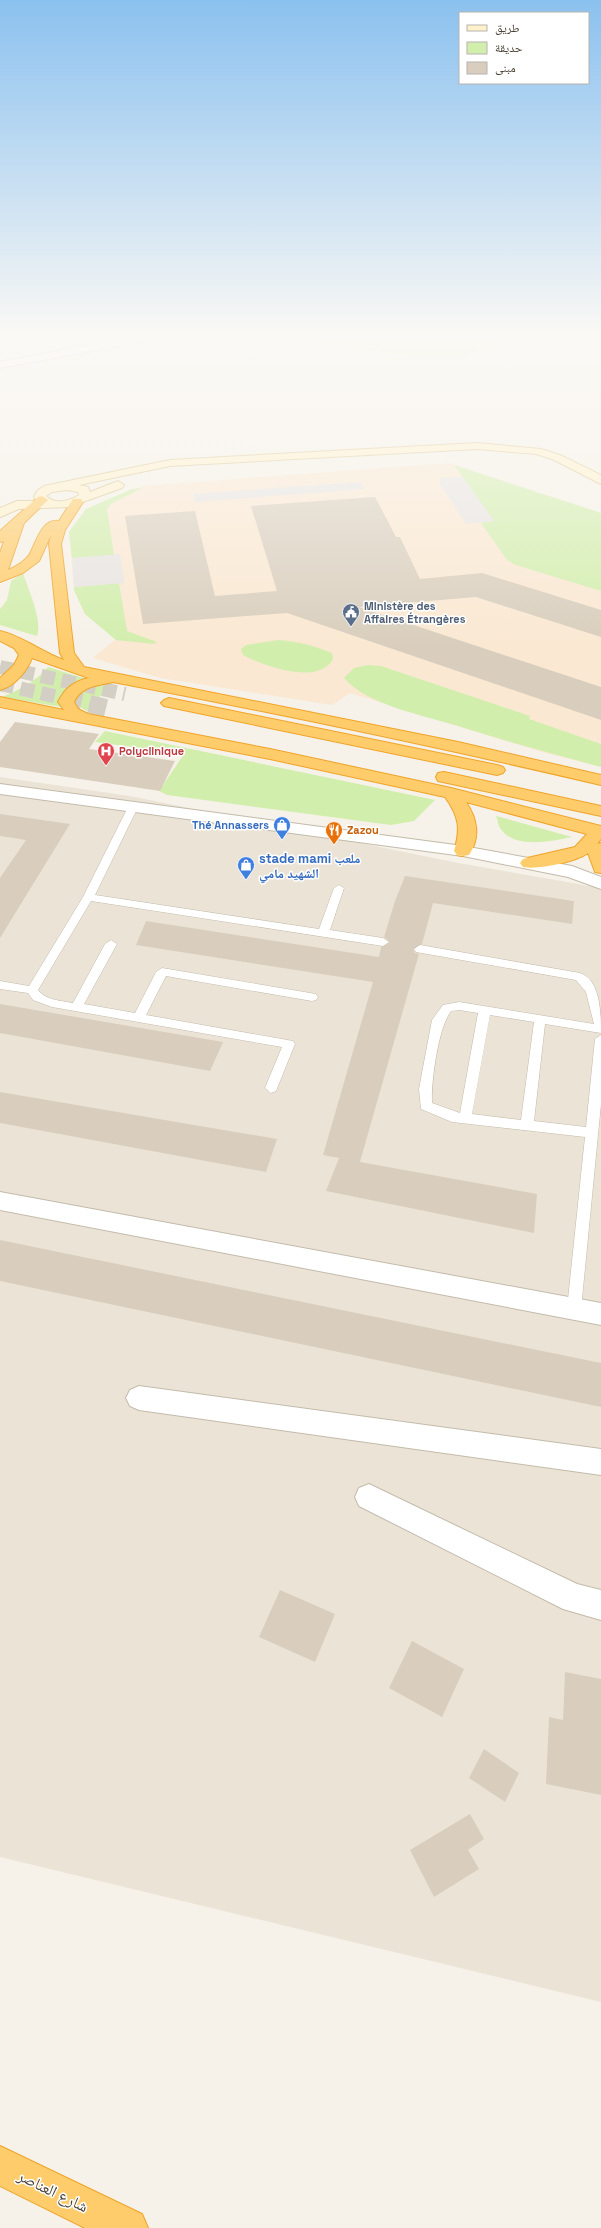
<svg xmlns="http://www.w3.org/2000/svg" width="601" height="2228" font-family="'Space Grotesk','Noto Naskh Arabic',sans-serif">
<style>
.residential{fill:#ebe4d6}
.commercial{fill:#fae8d2}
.green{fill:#d2eead}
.parking{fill:#e7e4e1}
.building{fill:#d9cebd}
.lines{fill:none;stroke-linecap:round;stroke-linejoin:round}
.highway-tunnel-far1{stroke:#d4cfc5;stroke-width:14;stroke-dasharray:14 7;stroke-linecap:butt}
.highway-tunnel{stroke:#d4cfc5;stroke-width:18;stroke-dasharray:18 8;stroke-linecap:butt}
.lane-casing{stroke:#c3baaa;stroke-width:1}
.street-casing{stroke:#c3baaa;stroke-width:2}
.secondary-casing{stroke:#dbc794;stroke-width:2}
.highway-casing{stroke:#efa42a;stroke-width:2}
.lane{fill:#fff;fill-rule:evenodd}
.street{fill:#fff;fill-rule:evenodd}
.secondary{fill:#fff1ca;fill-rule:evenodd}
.highway{fill:#ffcc6b;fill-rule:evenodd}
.labels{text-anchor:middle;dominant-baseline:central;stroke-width:3;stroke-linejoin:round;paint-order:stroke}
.far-service-label{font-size:11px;font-weight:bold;fill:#4e5e75;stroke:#fff;text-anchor:start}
.far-health-label{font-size:11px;font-weight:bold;fill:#be3a42;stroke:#fff;text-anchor:start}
.far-shop-label{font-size:11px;font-weight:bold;fill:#366cbe;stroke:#fff;text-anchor:end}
.far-food-label{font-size:11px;font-weight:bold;fill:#c56008;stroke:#fff;text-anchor:start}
.shop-label{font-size:13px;font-weight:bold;fill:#366cbe;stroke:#fff;text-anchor:start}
.near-street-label{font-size:16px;fill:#4b4236;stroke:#fff}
</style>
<rect width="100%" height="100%" fill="#f6f2e9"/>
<path class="residential" d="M0,777L130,796L458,863L601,888V2002L0,1857Z"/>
<path class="commercial" d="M449,463L601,513V767L542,752L350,693L332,705L160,678L93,658L116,639L85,614L74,590L69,532L86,509L142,486Z"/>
<g class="green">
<path d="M287,336H528L502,342L464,355H405L288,340Z"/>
<path d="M454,465L601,513V591L516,565L507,560L481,523L493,521Z"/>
<path d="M142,488L111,504L107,509L114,555L72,558L69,532L86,509L132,489Z"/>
<path d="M23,573C28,589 43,621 37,636L0,625V609L7,600L11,581Z"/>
<path d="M119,583L127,631L157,642L154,644L116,640L85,614L74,590V587Z"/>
<path d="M278,640C297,641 315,646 332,653L333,659C331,662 328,666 324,668C305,680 262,665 243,655L241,649L246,645Z"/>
<path d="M368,665L381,666L530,716L529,719L601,744V767C553,754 505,741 458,726C423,715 369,706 344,678L354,668Z"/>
<path d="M48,667L87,679L69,687L62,693L59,699L61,707L2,697C19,690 37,681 48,667Z"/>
<path d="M112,683L87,711L76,705L75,697L91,685Z"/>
<path d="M105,731L435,800L414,821L391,825L167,795L159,791L184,754L95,742Z"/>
<path d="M496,816L572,837C552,841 514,850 500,828C498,825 498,820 496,816Z"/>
</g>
<g class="parking">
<path d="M463,477L494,521L466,524L440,484V478Z"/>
<path d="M360,482L364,489L195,502L193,494Z"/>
<path d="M120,554L124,583L74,587L72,558Z"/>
</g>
<g class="building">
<path d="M375,497L396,537H400L420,579L482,573L601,610V637L476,597L359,607L601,687V720L287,613L143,624L125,516L195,511L215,596L277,591L251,506Z"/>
<path d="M15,722L99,734L89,749L175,761L160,791L0,767V742Z"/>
<path d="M0,814L70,824L0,938V878L26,840L0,836Z"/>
<path d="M405,876L574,901L572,924L433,903L422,944L413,949L415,953L419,954L360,1162L537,1194L534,1233L326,1191L339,1158L323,1155L373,982L136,945L146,921L379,957L381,947L390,942L384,937L395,901Z"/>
<path d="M0,1004L223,1042L210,1071L0,1033Z"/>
<path d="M0,1092L277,1139L266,1172L0,1123Z"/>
<path d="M0,1240L601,1363V1407L0,1281Z"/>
<path d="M280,1590L335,1614L315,1662L259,1637Z"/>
<path d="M412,1641L464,1669L442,1717L389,1688Z"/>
<path d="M565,1672L601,1679V1795L546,1784L549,1717L563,1720Z"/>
<path d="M484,1749L519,1773L505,1802L469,1778Z"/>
<path d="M470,1814L484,1839L468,1850L479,1869L434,1897L410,1850Z"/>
</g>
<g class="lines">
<g class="highway-tunnel-far1">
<path d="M0,667L125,694"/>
<path d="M0,684L68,699"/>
</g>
<path class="highway-tunnel" d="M64,698L106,708"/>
<g class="lane-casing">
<g id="lane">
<path d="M133,804L138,807L95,895L319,929L334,888L339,885L344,888L330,930L383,938L389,942L383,946L91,901L38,990C45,1000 62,1001 73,1003L105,944L111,940L117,944L84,1004L135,1013L156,972L162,968L316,994L318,997L316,1000L312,1001L166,976L146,1015L293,1041L295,1044L276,1091L271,1093L265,1088L282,1047L52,1007L33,1000L28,993L0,989V981L29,986L83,897L128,807Z"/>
<path d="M420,945L580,973C601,980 601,1015 601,1033L545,1024L534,1121L586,1127L595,1039L601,1035V1104L581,1309L579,1313L574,1315L569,1313L567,1309L585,1137L452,1122L421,1109L419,1089L432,1020L443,1005L459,1002L594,1024L586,992L576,980L416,952L414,949ZM459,1010L478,1013L460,1113L432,1103C431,1082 438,1028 451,1011ZM490,1015L534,1022L521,1120L472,1114Z"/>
</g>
</g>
<g class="street-casing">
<g id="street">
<path d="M138,336H173L169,339L140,342L0,368V362Z"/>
<path d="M0,784L463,846L572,866L601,877V889L568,877L463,856L0,794Z"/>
<path d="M0,1192L601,1303V1325L0,1210Z"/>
<path d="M139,1386L601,1449V1475L139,1410L130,1406L126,1398L130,1390Z"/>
<path d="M369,1484L577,1584L601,1590V1620L563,1609L359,1506L355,1497L359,1488Z"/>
</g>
</g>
<g class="secondary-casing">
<path id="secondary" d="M477,443L541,449L560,455L601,475V484L552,459L536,454L477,449L170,466L79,485L88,487L90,492L118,481L124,485L122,488L69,507L19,509L0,517V508L17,501H37L34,497L37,491L44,486L170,460ZM67,490L78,492L79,495C69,501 55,505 46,496L52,492Z"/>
</g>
<g class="highway-casing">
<g id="highway">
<path d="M42,496L48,500L24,523L8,570C15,567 25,561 29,555C36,544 41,518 59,521L73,499H81L83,502L65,530L61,544L74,653L84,667L458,742L601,775V785C439,747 277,713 113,682C98,686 82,685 74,702L78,709L88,714L270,749L451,788L601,826V839L597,844L601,843V873L595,872L588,853C576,862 537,870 523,867L520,863L523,859L575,847L587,834L466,802C477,818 481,837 469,855L463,856L457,855L454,851C461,829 459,816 445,797L270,759L0,707V697L64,710L58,702C65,688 74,681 89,678L32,658C27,671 15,686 0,690V678L14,665L19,655L14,648L0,641V631C22,636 42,652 64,660L60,653L49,544L51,535L39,561L23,573L0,582V553L4,541L0,542V531L38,497Z"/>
<path d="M169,698L497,765L503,767L505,770L503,773L497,775L164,706L161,703L164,700Z"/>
<path d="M444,772L601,806V816L438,781L436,777L438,773Z"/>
<path d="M0,2146L142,2214L148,2228H85L0,2186Z"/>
</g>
</g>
<use href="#lane" class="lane"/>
<use href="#street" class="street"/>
<use href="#secondary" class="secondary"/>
<use href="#highway" class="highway"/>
</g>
<linearGradient id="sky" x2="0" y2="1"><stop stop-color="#8bc1ef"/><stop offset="0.52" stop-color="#fbf9f5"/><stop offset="1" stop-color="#fbf9f5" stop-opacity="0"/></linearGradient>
<rect width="601" height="648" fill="url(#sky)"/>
<defs>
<g id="civic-pin" transform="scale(0.9)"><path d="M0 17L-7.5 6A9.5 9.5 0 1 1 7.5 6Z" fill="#5c6f8a" stroke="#fff"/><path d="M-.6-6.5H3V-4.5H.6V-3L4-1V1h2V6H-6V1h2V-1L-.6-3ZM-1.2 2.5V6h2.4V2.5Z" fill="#fff"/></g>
<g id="hospital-pin" transform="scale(0.9)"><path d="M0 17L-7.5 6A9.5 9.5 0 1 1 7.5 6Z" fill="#e0444e" stroke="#fff"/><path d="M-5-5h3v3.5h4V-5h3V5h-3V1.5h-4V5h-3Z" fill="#fff"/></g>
<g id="shop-pin" transform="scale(0.9)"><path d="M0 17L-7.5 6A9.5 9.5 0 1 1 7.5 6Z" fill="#3f7fe0" stroke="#fff"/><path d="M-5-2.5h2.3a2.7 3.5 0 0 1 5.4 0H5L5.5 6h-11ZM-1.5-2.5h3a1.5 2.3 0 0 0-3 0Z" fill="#fff"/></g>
<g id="restaurant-pin" transform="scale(0.9)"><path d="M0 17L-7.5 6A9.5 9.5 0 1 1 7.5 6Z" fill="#e8710a" stroke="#fff"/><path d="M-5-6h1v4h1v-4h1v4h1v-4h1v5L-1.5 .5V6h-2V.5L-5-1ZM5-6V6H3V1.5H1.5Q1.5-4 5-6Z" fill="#fff"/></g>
</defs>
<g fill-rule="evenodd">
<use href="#civic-pin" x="351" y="612"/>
<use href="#hospital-pin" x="106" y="751"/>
<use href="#shop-pin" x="282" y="825"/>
<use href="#restaurant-pin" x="334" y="830"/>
<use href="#shop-pin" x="246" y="865"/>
</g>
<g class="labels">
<g class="far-service-label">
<text x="364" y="606">Ministère des<tspan x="364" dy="13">Affaires Étrangères</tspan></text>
</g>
<g class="far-health-label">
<text x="119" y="751">Polyclinique</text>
</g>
<g class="far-shop-label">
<text x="269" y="825">Thé Annassers</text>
</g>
<g class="far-food-label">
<text x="347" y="830">Zazou</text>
</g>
<g class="shop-label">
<text x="259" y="858">stade mami ملعب<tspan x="259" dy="15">الشهيد مامي</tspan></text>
</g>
<g class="near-street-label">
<text transform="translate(53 2191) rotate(26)">شارع العناصر</text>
</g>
</g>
<rect x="459" y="12" width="130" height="72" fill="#ffffff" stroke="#b7b3af"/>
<rect x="467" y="25" width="20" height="6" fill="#fff1ca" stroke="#b7b3af"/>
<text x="495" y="32" font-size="12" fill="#4b4236">طريق</text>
<rect x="467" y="42" width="20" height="12" fill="#d2eead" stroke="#b7b3af"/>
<text x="495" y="52" font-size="12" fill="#4b4236">حديقة</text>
<rect x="467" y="62" width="20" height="12" fill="#d9cebd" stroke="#b7b3af"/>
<text x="495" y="72" font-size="12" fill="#4b4236">مبنى</text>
</svg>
